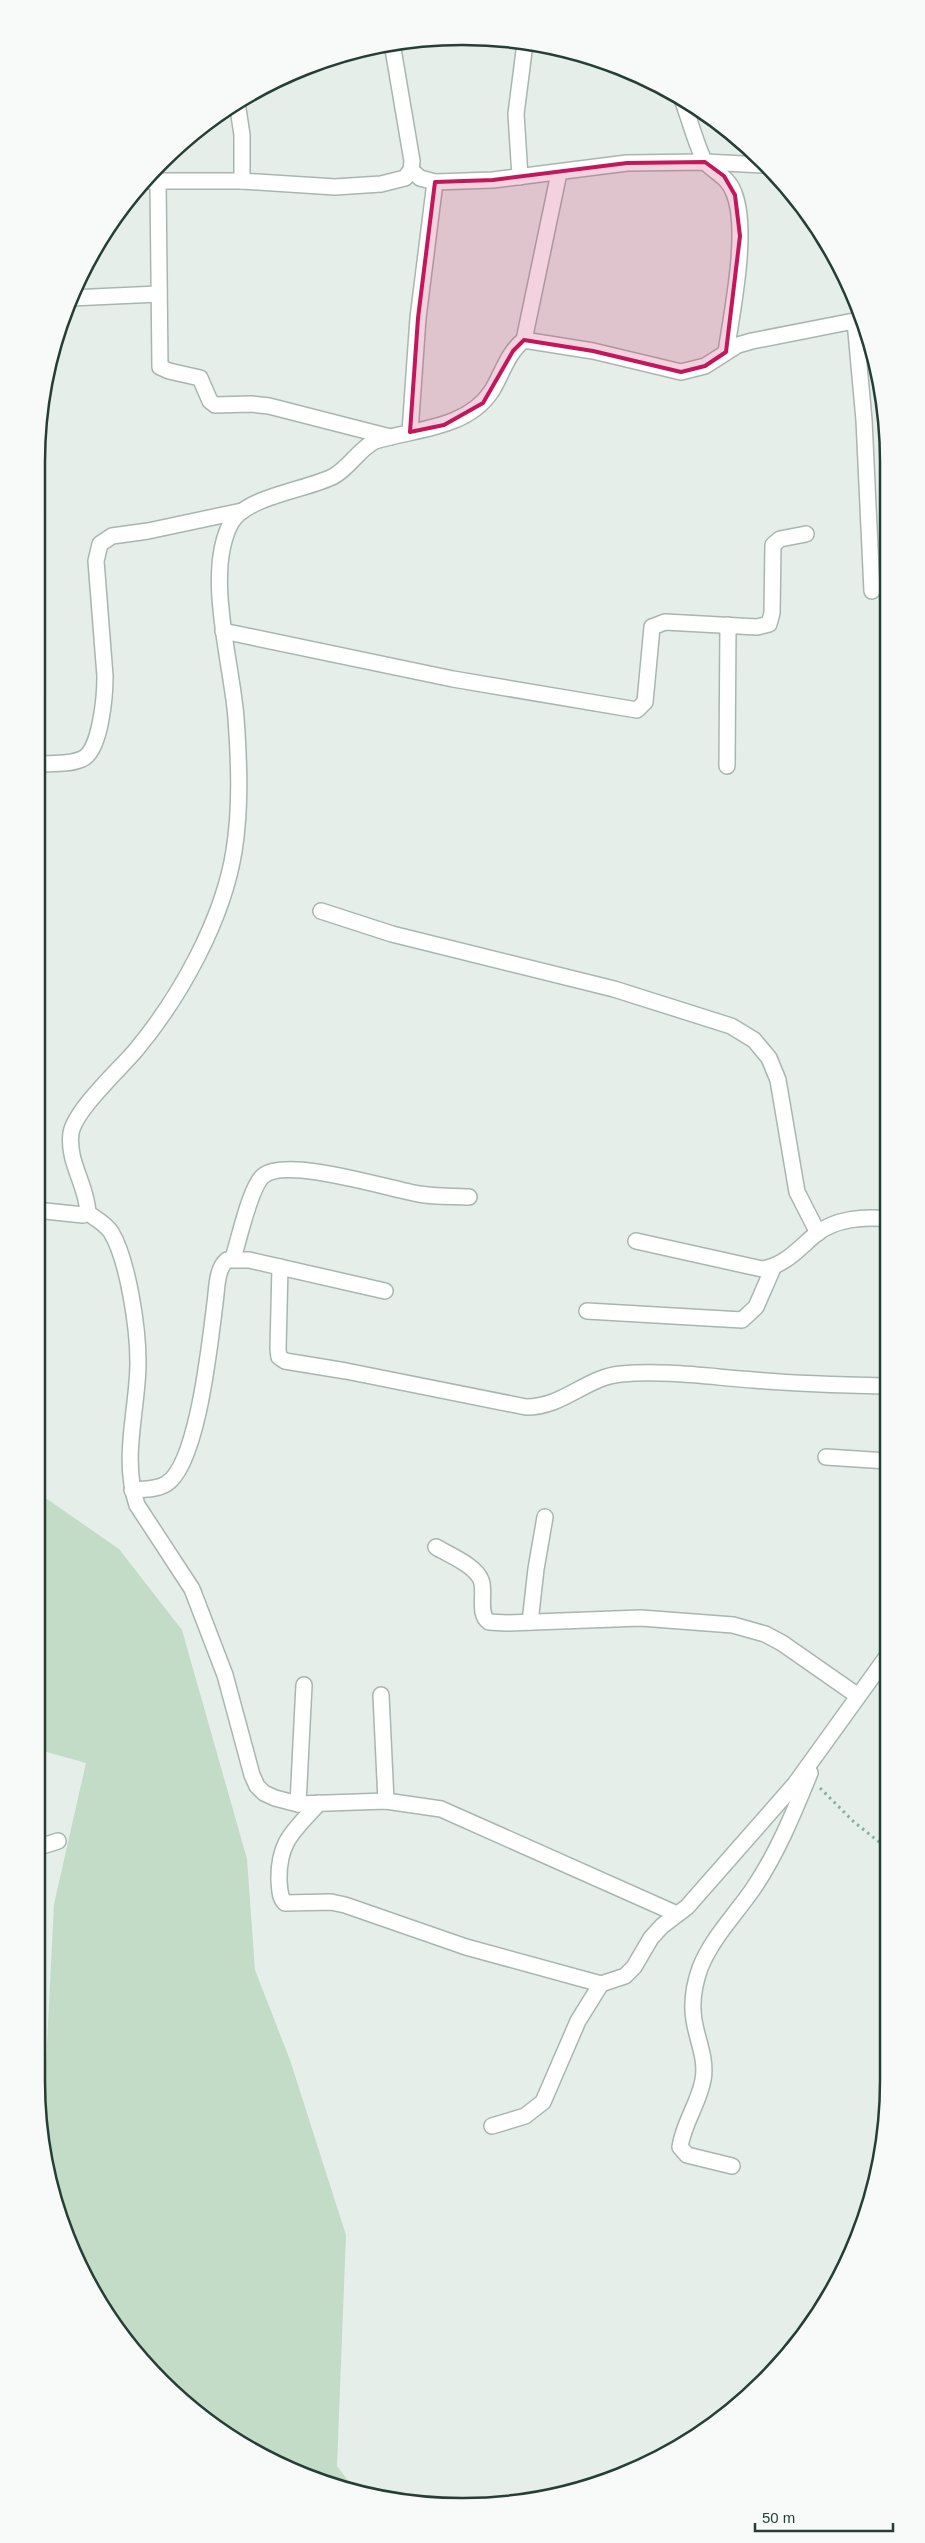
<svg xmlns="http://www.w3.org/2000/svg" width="925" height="2543" font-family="Helvetica,sans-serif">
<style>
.green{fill:#c2dcc7}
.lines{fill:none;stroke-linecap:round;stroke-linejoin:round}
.minor-casing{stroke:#a9b6b0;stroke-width:18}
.path{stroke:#8aaea0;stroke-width:3;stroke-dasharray:2.5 4;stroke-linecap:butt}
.minor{stroke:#fff;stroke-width:15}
.marked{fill:#c2185b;fill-opacity:0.2;stroke:#c2185b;stroke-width:4;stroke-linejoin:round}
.rim{fill:none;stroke:#273e36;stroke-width:2.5}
</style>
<rect width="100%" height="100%" fill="#e6eeea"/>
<path class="green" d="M47,1499L119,1549L182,1630L247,1859L255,1970L290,2060L346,2235L337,2466L353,2487L274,2463L203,2418L142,2362L69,2243L44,2163L42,2144L54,1904L86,1763L36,1749V1507Z"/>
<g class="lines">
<g class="minor-casing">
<g id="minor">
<path d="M682,99C687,111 699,155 706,163C717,174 728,177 734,193C749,230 732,312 726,352"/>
<path d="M237,102L242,135V181"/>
<path d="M411,170L420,178L435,182L493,180L627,163L705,162L763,165"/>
<path d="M520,177L516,114L525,43"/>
<path d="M145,181H242L335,187L381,184L405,178L411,170L412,161L392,43"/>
<path d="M158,181L160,367L169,371L200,378L210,401L215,405L251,404L269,406L390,437"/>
<path d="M71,298L158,294"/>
<path d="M855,321L864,420L872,591"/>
<path d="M524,340L559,173"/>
<path d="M410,432L418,318L435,182"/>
<path d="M223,631L453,679L637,710L645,702L652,627L665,622L757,627L769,624L772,613L773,545L780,539L806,534"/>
<path d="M36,764C51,763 69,765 82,759C101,751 105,694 105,676L96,561L100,544L112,536L148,531L242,511"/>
<path d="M727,766L728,625"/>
<path d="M321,911L392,934L614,989L731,1026L754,1040L769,1058L778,1080L797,1192L818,1233"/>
<path d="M36,1210L83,1215L88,1213C87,1185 67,1162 71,1133C75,1110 119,1070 136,1050C180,997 223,920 234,851C241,808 239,761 236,718C232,663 204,573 231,523C246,496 308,490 334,476C350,467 359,449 375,441C414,429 466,429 491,392C502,375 507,353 524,340L593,351L681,372L705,366L738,345L752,341L859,320"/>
<path d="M88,1213C95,1218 106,1224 111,1232C128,1260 138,1328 138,1362C138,1409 121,1458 137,1505L192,1589L225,1675L252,1775L257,1786L264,1793L275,1798L298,1804L386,1801L441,1809L677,1914"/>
<path d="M636,1241L762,1269C785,1266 799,1248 816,1234C835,1219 864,1216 887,1219"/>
<path d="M233,1258C239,1240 250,1187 263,1176C286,1156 389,1189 419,1194C435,1197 452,1196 469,1197"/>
<path d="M280,1267L278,1349L279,1357L285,1361L346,1371L526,1407C564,1407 586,1377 621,1374C665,1370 711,1377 754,1380C798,1384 843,1385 887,1386"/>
<path d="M587,1311L742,1320L756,1307L773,1268"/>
<path d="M826,1457L887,1461"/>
<path d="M132,1490C143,1489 156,1490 166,1484C198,1465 210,1341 215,1303C217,1290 216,1269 227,1260H249L385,1291"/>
<path d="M436,1547C449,1555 475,1565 481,1580C486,1592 477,1614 489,1622L506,1623L641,1618L733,1625L765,1634L782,1643L858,1696"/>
<path d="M530,1622L536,1569L545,1517"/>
<path d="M381,1695L386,1801"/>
<path d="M319,1803C294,1831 278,1841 279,1881C280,1889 279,1897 285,1903L331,1902L345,1905L466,1947L601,1984L625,1976L634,1967L651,1938L662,1926L687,1907L795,1784L888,1655"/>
<path d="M298,1804L304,1685"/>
<path d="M36,1848L58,1841"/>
<path d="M492,2126L525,2116L543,2102L578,2021L601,1984"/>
<path d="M732,2166L687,2155L680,2147C683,2124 699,2103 703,2080C707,2059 697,2040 694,2020C691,2002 694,1985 700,1968C712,1938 735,1915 753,1889C777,1854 794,1812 810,1773"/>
</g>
</g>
<path class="path" d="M820,1788L854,1822L888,1849"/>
<use href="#minor" class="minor"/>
</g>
<path class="marked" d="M705,162L724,176L735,195L740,236L726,352L705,366L681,372L593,351L524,340L513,351L483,403L444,425L410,432L418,318L435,182L493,180L627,163Z"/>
<path d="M0 0H925V2543H0ZM462 45H463A417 417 0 0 1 880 462V2081A417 417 0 0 1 463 2498H462A417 417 0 0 1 45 2081V462A417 417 0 0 1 462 45Z" fill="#f7faf8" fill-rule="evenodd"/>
<path class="rim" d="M462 45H463A417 417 0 0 1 880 462V2081A417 417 0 0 1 463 2498H462A417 417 0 0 1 45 2081V462A417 417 0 0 1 462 45Z"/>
<path d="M755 2523v8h138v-8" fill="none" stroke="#273e36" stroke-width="2.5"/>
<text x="762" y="2523" font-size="15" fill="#273e36" stroke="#f7faf8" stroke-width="4" paint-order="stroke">50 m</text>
</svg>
